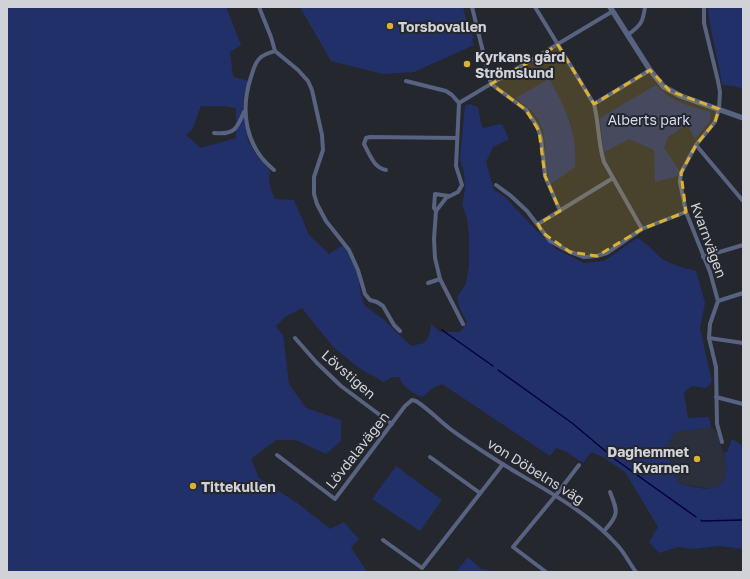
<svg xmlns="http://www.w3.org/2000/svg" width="750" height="579" font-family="'Golos Text',sans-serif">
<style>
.built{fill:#2c303c}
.green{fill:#22306a;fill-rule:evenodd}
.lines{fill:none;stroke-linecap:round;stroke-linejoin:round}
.stream{stroke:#04003c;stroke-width:1.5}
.minor{stroke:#586281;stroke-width:4}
.tertiary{stroke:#586281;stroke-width:5.5}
.marked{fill:#dbb233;fill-opacity:0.2;stroke:#dbb233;stroke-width:3;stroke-dasharray:8 5;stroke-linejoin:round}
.poi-dot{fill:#dbb233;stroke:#25272e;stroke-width:1.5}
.labels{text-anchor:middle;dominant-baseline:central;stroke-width:4;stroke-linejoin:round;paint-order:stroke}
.poi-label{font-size:14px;font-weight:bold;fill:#d0d2d7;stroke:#25272e;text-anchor:start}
.park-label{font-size:14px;fill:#d4dbef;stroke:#25272e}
.street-label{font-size:14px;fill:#d0d2d7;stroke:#25272e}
</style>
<rect width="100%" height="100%" fill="#25272e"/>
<path class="built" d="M711,427L717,433L726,461V475L722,483L717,488L711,489L678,483L675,474V468L672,463L669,461L664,450L675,432Z"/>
<g class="green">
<path d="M7,7H226L241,45L230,52L233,77L249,81L244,94L243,108L248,141L257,156L270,171C268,182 270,190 275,199L294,200L309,235L329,254L343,245L349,252L357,269L361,295L365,306L383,319L411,346L424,343L429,336L431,324L440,332H460L467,322L460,309L457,297L466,284L469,265V236L467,218L462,205L465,190L464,172L460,159L465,106L469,104L478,107L481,124L483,128L501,124L503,126L509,139L493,147L486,162L494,190L504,196L537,231L556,249L584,263L604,261L637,238C647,243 653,251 661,258C671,265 684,268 696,271L705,303L700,328L712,382L706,388L691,386L684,393L688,418L709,417L711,427L675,432L664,450L669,460L674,465L678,483C692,486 717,496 724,479C728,470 726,462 724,452H727L732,439L743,446V549L720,546L693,549L678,547L659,553L649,542L658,527L625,472L603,457L591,452L583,463L567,452L556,448L550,456L442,384L433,388L422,397C411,392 404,388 399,377H392L384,382L359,368L333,347L302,308L285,317L276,326L283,335L289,384L306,408L341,420V441L326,454L296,440H276L251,459L259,478L300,505L330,529L344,522L359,539L351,547L367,572H7ZM201,106H224L236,108V138L201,148L186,135L193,128Z"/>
<path d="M300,7H463L467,23L474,38L472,39L474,45L414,72L383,74L331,61Z"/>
<path d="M708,7H743V89L734,86L722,85C719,59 710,34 708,7Z"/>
<path d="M549,79C565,106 578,134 575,167L551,184L547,172L545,160V144L543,131L538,119L531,110L516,98Z"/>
<path d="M656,85C666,99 694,108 711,112L710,121L695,139L687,124L668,137L664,148L679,170L678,176L655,182L654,150L629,139L604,152L600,118Z"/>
<path d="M396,466L442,500L420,531L372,499Z"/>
<path d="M468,557L481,569L495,572H456Z"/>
</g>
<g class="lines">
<g class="stream">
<path d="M442,330L493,366"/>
<path d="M498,370L572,423L616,460L696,517"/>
<path d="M701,520L702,521L743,520"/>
</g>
<g class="minor">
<path d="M259,7L271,37L275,51L298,70L308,81L312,90L322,135L323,150L314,177V194L317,204L326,221L349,250L358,270L365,294L370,300L377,302L383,306L394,325L400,331"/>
<path d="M472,7L491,84L526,110L537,126L541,138L545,176L560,211"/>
<path d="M535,7L594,104C599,123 598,144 604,162L642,229"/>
<path d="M704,7V23L718,81L720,92L719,109L715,122L696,145L690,156L681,173L680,182L686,212L710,272L718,301L710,324L709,338L716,367L717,424L722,442"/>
<path d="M629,34C641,25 643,22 645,7"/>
<path d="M406,81L446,91L452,95L459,103L456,166L462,185L458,192L446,198L436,211L434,239L435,258L440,279L463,324"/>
<path d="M459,103L613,11"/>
<path d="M594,104L650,70"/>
<path d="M214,133C234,135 237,129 244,112"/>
<path d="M696,145L743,201"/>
<path d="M274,170C245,147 240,110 251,77C253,71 255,62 260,58C264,54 270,53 275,51"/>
<path d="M386,170C374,168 370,155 364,144L366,138L370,137L457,138"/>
<path d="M496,185L511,196L527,211L550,241L570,252L584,257L597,256L607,253L642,229L686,212"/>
<path d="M436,211L434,208L435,194L449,196"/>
<path d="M538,224L613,178"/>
<path d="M703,257L743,245"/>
<path d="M428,283L440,279"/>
<path d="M718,301L743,293"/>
<path d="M295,338L317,363L341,386L392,424"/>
<path d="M709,338L743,343"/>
<path d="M716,397L743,404"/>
<path d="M277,455L335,499L405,406L412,400L416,401C427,408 439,420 449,428C462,438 476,447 490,456C534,485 583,506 619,547C625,554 630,564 636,572"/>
<path d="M430,457L480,493"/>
<path d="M604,531C619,515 618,512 610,492"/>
<path d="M383,540L422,568L503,464"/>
<path d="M546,572L513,547L556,495L579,465"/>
</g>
<path class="tertiary" d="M610,7L650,70L664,87L681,96L743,118"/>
</g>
<path class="marked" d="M558,45L594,104L650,70L670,91L719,109L715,122L696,145L681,173L686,212L642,229L597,256L570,252L543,233L538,224L560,211L545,176L539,131L526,110L491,84Z"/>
<g class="poi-dot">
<circle cx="390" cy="26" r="4"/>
<circle cx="467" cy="64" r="4"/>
<circle cx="697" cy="459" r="4"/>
<circle cx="193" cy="486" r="4"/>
</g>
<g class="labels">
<g class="poi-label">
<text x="398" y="26">Torsbovallen</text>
<text x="475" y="56">Kyrkans gård<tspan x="475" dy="16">Strömslund</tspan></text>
<text x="689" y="451" text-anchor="end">Daghemmet<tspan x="689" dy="16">Kvarnen</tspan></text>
<text x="201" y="486">Tittekullen</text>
</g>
<g class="park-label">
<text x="649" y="119">Alberts park</text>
</g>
<g class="street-label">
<text transform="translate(709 240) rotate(70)">Kvarnvägen</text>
<text transform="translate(349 374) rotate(41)">Lövstigen</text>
<text transform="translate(357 450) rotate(-52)">Lövdalavägen</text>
<text transform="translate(536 471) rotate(32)">von Döbelns väg</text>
</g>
</g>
<rect width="750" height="579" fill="none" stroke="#d0d2d7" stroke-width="16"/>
</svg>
